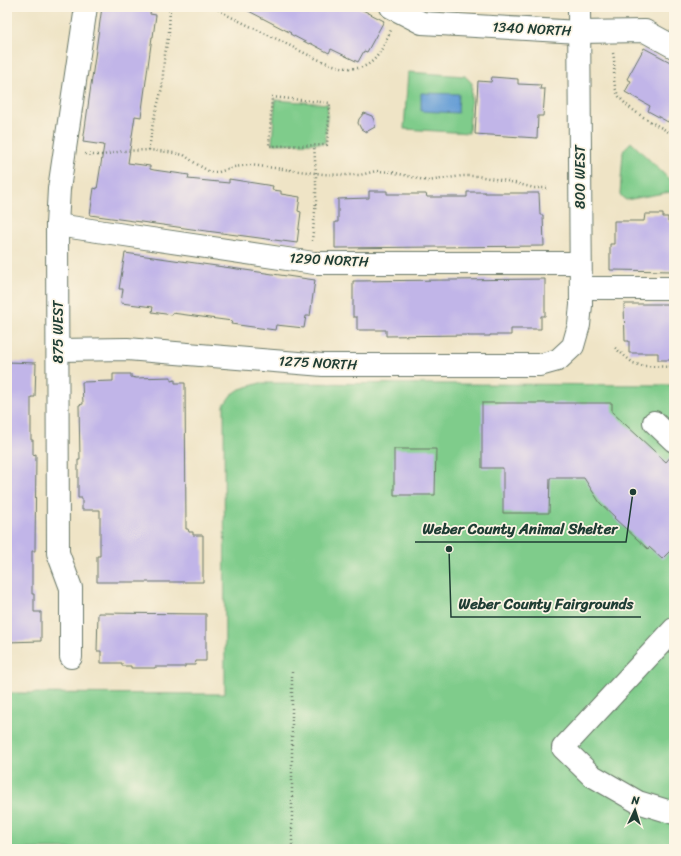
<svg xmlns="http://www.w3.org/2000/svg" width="681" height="856" font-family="Sriracha,sans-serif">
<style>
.green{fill:#7fcc8b;stroke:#4f8460}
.water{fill:#689fd6;stroke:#446e85}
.building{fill:#c1b5e8}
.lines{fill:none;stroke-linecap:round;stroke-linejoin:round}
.minor-casing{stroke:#687767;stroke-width:24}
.path{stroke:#687767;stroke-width:2.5;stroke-dasharray:1 3;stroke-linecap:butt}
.minor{stroke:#fff;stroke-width:22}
.labels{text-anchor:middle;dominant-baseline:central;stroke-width:3.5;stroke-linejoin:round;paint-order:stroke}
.street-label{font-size:14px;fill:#1f3d34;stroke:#fcf5e5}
.leader{fill:none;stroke:#1f3d34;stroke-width:1.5}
.callout-dot{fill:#1f3d34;stroke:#fcf5e5;stroke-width:1.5}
.callout-label{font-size:15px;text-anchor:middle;font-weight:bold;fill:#1f3d34;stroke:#fcf5e5;stroke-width:3.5;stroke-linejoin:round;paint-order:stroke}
</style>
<rect width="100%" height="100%" fill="#fcf5e5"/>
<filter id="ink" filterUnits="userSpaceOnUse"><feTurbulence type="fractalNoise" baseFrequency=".025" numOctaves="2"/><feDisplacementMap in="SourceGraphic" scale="8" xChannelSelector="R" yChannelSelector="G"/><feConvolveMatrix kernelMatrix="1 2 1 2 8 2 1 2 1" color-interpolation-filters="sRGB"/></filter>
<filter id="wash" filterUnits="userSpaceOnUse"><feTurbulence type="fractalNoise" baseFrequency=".012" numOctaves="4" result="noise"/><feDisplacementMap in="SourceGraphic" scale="16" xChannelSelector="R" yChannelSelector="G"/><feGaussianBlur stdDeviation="0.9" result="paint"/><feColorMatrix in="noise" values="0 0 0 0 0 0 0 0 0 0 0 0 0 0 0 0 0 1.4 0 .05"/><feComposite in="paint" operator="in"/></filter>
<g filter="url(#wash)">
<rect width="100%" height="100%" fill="#efe4c6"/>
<g class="green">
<path d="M408,72L465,76L472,83L469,133L404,129Z"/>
<path d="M275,100L328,104L325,143L272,144Z"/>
<path d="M631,142L672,182L671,192L664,193L626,200L622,197L620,194L623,152L625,148Z"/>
<path d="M260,383L674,385V849H7V693L225,694L224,405L231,395L240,389Z"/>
</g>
<path class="water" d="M421,93L459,94L458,113L421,111Z"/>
<g id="blocks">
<g class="building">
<path d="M102,7H151L150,14L156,15L153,37H152L141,117L135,116L128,163L150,166V169L154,170L189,175L188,179L229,183V179L273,186L272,190L281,191V194L300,197L298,211L301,212L297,243L199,230L90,215L94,188L97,189L104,145L83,142Z"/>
<path d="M241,7H357L384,21L367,52L364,51L358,62L331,49L329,53L310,43L309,44L290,34L291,33Z"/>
<path d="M644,48L674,64V112L668,122L648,111L650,106L625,92L631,81L627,79Z"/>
<path d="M492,77L518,79V84L541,85L540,89H545L543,116H538L537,138L475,134L478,81L491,82Z"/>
<path d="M364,113L372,116L374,120L375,127L366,132L361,129L358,123L359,119Z"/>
<path d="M369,191H387V194H426L427,197H467V192H485V193H539L540,215H543L544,246L335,248V222H338V199L369,198Z"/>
<path d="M645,214H663V217H668V222H674V271L610,270V244H614V221H644Z"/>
<path d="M125,253L315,280L310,316H306L304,328L276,325L275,330L231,324L232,321L172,313V315L152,312L153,307L121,303L123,289H119Z"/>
<path d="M545,279V316H541V329H511V335H490V336H468V335L386,336V330H357V317H353V281Z"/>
<path d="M624,304H674V360H658V353H629V341H625Z"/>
<path d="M7,362L36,363L35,397H31V440H33V455L36,454L35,551H32V594H34V612H41V641L7,642Z"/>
<path d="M113,374H131V377L136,378L171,377V381L175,380V383H185L186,529H188L189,532H193V535H203V582H97V556H100V510H82V498H78V460H80L79,405L83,404L82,382L113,381Z"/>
<path d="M482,403H612V412L666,462L674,453V547L662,559L649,547L648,549L614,518L615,517L600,503L584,478H550L549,513H503V468H482Z"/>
<path d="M394,449H436L435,495H394Z"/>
<path d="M98,613L206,614V661H196L195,665H185V667H155V668H131V666H122V663H101V651H97Z"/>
</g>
</g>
</g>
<g filter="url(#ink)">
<use href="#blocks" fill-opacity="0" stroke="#687767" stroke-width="1"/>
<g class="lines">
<g class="minor-casing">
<g id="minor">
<path d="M391,7L422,23L579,32L645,31L674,47"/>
<path d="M57,225L314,263H580"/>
<path d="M581,288H674"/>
<path d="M58,350L127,349L323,365H540L558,360L573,346L579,325L581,305L579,7"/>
<path d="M654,422L674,441"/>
<path d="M674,629L563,748L591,775L638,802L674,813"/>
<path d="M71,657V588L58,553L57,225L59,189L86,7"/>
</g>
</g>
<g class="path">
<path d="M215,7L227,15C244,23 261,32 279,40C299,50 342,76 365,66C379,60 385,42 391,30"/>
<path d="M613,53C616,65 612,78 616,90C620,107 659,126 674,135"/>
<path d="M272,97L330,103L327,145L269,146Z"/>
<path d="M149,150L153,122L162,88L164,60L169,32L170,7"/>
<path d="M85,154L93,155H103L122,151L149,150L168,152L184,155L195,163L210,172H219L234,167L250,165L323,174L341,175H360L376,171L392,172L428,181L462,176H477L507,181L534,188H547"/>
<path d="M312,241L316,201V174L314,145"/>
<path d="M615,348L633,363L643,366L674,367"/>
<path d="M292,849V671"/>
</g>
<use href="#minor" class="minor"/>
</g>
</g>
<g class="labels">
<g class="street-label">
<text transform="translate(532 29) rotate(3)">1340 NORTH</text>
<text transform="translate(580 177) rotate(-90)">800 WEST</text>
<text transform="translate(329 260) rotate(3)">1290 NORTH</text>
<text transform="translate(58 332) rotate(-90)">875 WEST</text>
<text transform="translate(318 363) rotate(3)">1275 NORTH</text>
</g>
</g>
<path class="leader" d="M633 492L626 542H415M449 549L451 617H641"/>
<g class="callout-dot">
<circle cx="633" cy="492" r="4"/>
<circle cx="449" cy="549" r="4"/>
</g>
<g class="callout-label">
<text x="520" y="534">Weber County Animal Shelter</text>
<text x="546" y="609">Weber County Fairgrounds</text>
</g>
<rect width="681" height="856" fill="none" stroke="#fcf5e5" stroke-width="24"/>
<g transform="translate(635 810) rotate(4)" stroke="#fcf5e5" stroke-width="3" paint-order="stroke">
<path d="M0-3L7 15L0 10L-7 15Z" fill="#1f3d34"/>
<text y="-6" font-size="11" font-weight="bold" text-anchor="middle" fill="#1f3d34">N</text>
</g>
</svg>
